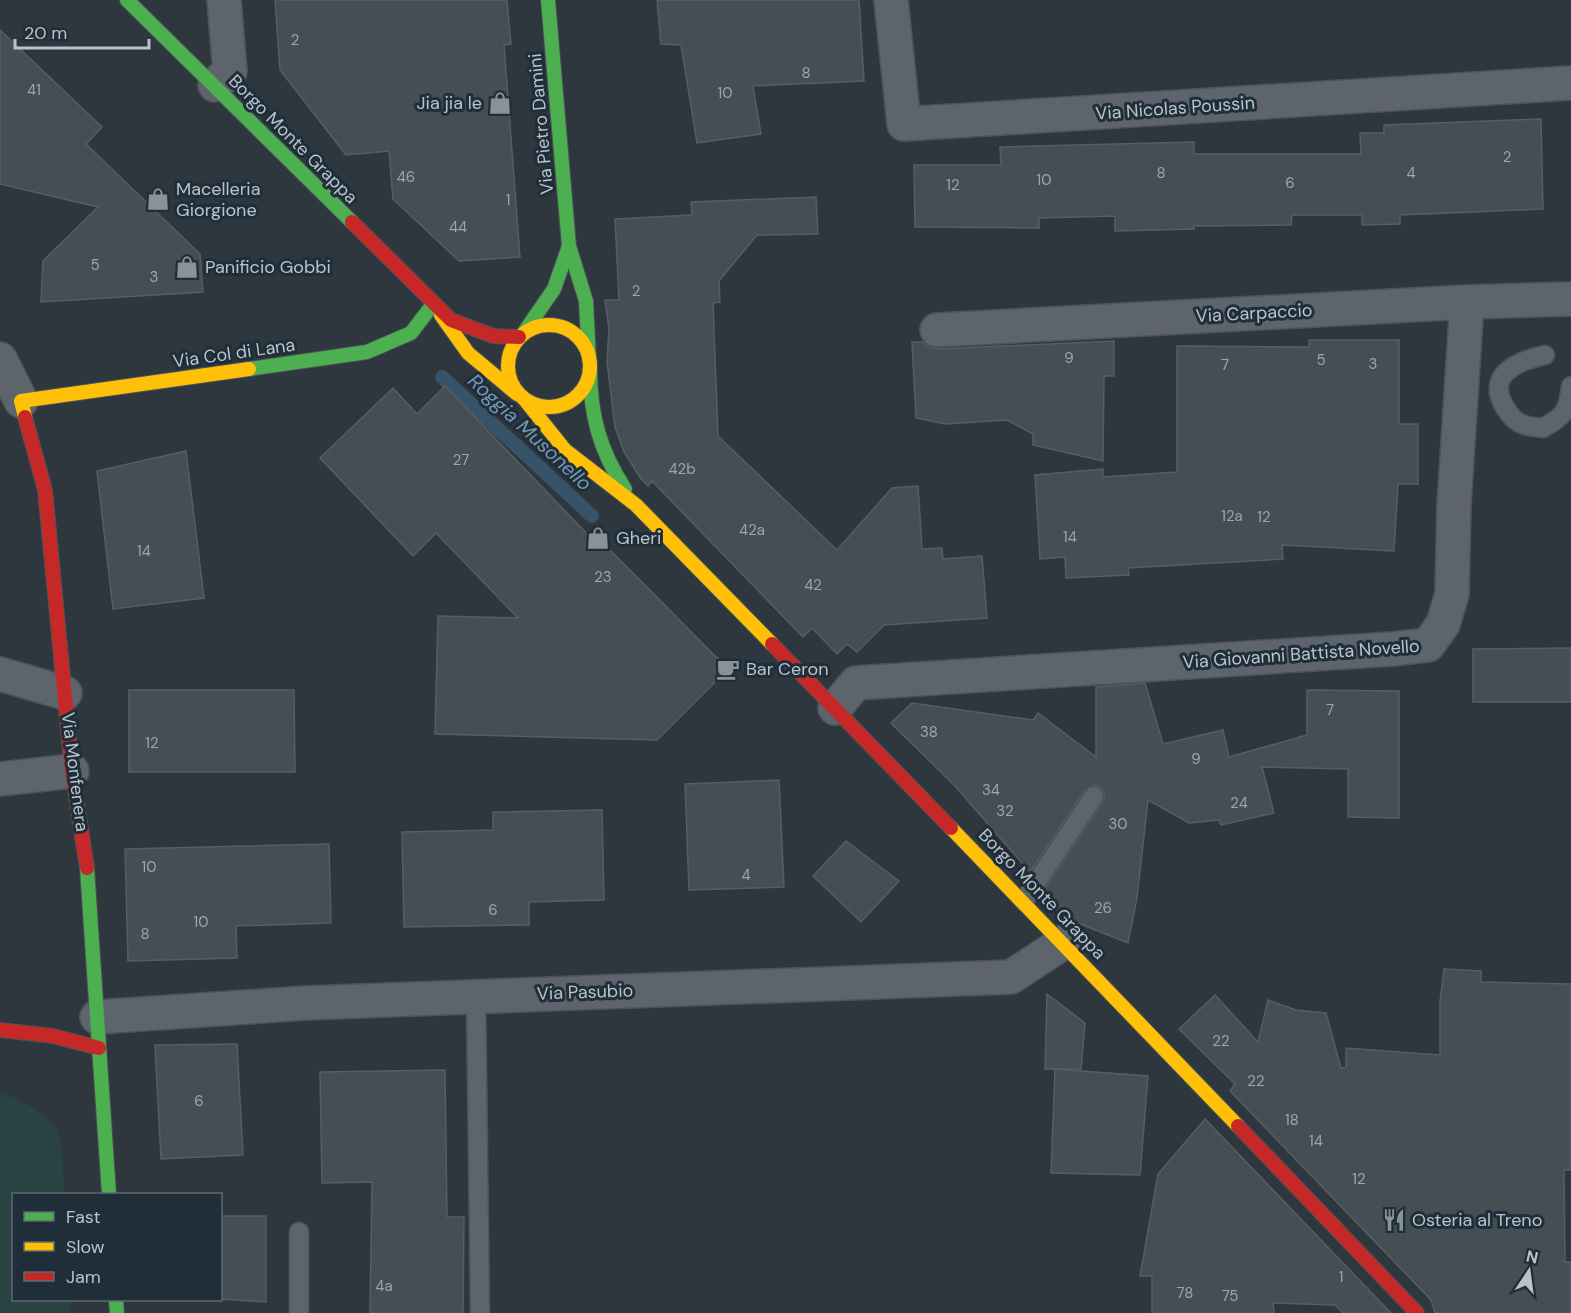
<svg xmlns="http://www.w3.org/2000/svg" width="1571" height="1313" font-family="'DM Sans',sans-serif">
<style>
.green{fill:#294343}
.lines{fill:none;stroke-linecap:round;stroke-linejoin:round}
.stream{stroke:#375368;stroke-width:14}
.building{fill:#454e53;stroke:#555e65;stroke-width:1.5}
.lane-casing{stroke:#4c5257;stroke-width:21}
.street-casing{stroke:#4c5257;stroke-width:36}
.fast-casing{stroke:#4c5257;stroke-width:16}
.slow-casing{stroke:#4c5257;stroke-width:16}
.jam-casing{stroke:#4c5257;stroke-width:16}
.lane{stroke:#5d646b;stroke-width:18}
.street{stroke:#5d646b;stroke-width:33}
.fast{stroke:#4caf50;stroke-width:14}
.slow{stroke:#ffc107;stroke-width:14}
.jam{stroke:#c62828;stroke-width:14}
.labels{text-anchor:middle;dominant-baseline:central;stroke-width:6;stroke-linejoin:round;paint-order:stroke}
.number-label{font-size:15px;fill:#9ba6ae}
.poi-label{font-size:18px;fill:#b8c3cd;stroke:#1f2e39;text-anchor:start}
.street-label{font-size:18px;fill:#b8c3cd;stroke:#1f2e39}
.water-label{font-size:20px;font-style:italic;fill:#7699b2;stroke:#1f2e39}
</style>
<rect width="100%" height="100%" fill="#2d373d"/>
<path class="green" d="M0,1092C21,1100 57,1116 61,1142C64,1159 63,1177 64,1194H14V1300H70L71,1313H0Z"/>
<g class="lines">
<path class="stream" d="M442,377L592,516"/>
</g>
<g class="building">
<path d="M275,0H507L511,44L504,45L520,257L459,261L393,199L389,151L346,155L280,70Z"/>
<path d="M657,0H859L864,81L753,86L761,134L697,143L681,45L661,44Z"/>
<path d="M0,30L102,127L86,144L200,254L203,292L41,302L43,261L98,207L0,184Z"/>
<path d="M1541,119L1543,209L1400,215V224L1362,225V215H1292L1291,225L1194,226V229L1115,231V216L1039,218V228L915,227L914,165H1001L1000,147L1194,142V154H1361L1360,133H1384V125Z"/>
<path d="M816,197L818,234L757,235L719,281L720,302L713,303L718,436L837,550L892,488L918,486L922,549L942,548L943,559L982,556L987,618L884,625L857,652L847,644L837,654L812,628L803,637L652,481L648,486L641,479L624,452L615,427L607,362L609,329L605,300H619L615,219L692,215L691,202Z"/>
<path d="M1309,340H1399V424H1418V484H1398L1394,551L1282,545L1283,559L1128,568L1129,575L1066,578L1065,557L1040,559L1035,475L1103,469V477L1177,472V346L1309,347Z"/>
<path d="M1114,341V376H1104L1103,461L1033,445V434L1007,420L945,424L916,418L912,342H923L929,347L938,349Z"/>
<path d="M445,386L595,542L598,538L728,669L657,740L435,734L438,616L518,618L436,533L413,556L320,458L393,388L417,414Z"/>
<path d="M186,451L204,598L113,609L97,471Z"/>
<path d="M1571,648V702H1473V649Z"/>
<path d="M1145,683L1163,744L1223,730L1229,757L1307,735V690L1399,691V818L1348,817V769L1262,767L1274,813L1221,825L1219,820L1189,823L1148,800L1137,898L1128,943L1063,917L1052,905L1045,889L1103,802L1105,796L1101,787L1094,785L1085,790L1030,872L954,785L891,723L912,703L1033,720L1038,713L1096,757V687Z"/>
<path d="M129,690H294L295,772H129Z"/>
<path d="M779,780L784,887L689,890L685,784Z"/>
<path d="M602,810L604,900L529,902V925L404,927L402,832L493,830V812Z"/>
<path d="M846,841L899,881L861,922L813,876Z"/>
<path d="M329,844L331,923L236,926L237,958L128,961L125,849Z"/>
<path d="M1444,969L1481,971V982L1571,984V1170H1564L1565,1262H1571V1313H1435L1431,1300L1230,1091L1235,1084L1179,1029L1215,995L1258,1042L1268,1000L1296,1010L1326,1013L1341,1068L1346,1067V1048L1440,1055V1002Z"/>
<path d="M1047,994L1085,1023L1081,1069H1045Z"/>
<path d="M237,1044L243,1155L161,1159L155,1045Z"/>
<path d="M1055,1069L1148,1076L1140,1175L1051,1173Z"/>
<path d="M445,1070L447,1217H464L463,1313H370L372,1182L322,1183L320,1072Z"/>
<path d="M1205,1119L1391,1313H1343L1335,1305L1273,1303L1274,1313H1152V1276H1140L1158,1174Z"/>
<path d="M220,1216H266V1302L220,1299Z"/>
</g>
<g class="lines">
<g class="lane-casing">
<g id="lane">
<path d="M1545,355C1522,360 1488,372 1502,402C1505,409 1513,420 1520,423C1526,427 1536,427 1543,428C1565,416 1568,410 1571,386"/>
<path d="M1024,901L1094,796"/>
<path d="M476,996L480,1313"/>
<path d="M299,1313V1232"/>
</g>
</g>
<g class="street-casing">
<g id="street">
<path d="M891,0L904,124L1571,83"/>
<path d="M215,85L230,71L224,0"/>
<path d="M937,330L1467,302L1571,299"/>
<path d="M0,359L21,401"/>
<path d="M0,674L65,693"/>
<path d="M835,708L856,683L1392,649L1428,645L1443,624L1452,594L1454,504L1467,302"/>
<path d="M0,779L72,771"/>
<path d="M97,1017L306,1003L1011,977L1064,942"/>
</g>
</g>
<g class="fast-casing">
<g id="fast">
<path d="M127,0L352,222"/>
<path d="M569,246L586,301L589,359"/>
<path d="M525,331L554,289L569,246L548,0"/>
<path d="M249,369L367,352L411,333L434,303"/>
<path d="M590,369C590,415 600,451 625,489"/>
<path d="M87,868L109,1194"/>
<path d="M116,1300L117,1313"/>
</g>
</g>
<g class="slow-casing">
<g id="slow">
<path d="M441,315L468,353L517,394"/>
<circle cx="549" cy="366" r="41"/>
<path d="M525,400L565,450L636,505L772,644"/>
<path d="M25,417L21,401L249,369"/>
<path d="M951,828L1238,1126"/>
</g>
</g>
<g class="jam-casing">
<g id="jam">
<path d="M352,222L451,320L493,336L519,337"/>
<path d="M25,417L45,490L72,771L87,868"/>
<path d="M772,644L951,828"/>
<path d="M0,1030L53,1036L99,1048"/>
<path d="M1238,1126L1417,1313"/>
</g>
</g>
<use href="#lane" class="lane"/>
<use href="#street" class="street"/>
<use href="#fast" class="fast"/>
<use href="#slow" class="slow"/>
<use href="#jam" class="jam"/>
</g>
<defs>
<g id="shop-bare" transform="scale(1.8)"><path d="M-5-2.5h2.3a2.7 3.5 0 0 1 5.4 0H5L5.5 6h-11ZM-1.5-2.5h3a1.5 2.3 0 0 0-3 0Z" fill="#87929b" stroke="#1f2e39" stroke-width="2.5" paint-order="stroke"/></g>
<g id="cafe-bare" transform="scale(1.8)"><path d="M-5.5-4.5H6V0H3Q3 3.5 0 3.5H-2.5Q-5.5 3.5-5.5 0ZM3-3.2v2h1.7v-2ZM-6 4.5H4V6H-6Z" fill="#87929b" stroke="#1f2e39" stroke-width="2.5" paint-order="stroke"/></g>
<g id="restaurant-bare" transform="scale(1.8)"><path d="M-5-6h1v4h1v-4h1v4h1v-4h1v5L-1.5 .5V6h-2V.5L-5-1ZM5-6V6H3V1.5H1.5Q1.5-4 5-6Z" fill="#87929b" stroke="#1f2e39" stroke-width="2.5" paint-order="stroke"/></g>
</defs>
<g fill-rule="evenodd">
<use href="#shop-bare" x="500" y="103"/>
<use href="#shop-bare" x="158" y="199"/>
<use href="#shop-bare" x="187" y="267"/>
<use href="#shop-bare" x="598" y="538"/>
<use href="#cafe-bare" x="728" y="669"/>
<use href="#restaurant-bare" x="1394" y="1220"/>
</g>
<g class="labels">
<g class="number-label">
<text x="295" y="40">2</text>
<text x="806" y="73">8</text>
<text x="34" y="90">41</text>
<text x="725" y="93">10</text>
<text x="1507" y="157">2</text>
<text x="1161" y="173">8</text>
<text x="1411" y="173">4</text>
<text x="406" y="177">46</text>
<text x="1044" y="180">10</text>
<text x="1290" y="183">6</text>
<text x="953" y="185">12</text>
<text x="508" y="200">1</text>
<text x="458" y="227">44</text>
<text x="95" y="265">5</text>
<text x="154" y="277">3</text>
<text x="636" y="291">2</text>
<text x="1069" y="358">9</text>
<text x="1321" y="360">5</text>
<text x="1373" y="364">3</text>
<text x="1225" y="365">7</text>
<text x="461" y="460">27</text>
<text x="682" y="469">42b</text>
<text x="1232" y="516">12a</text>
<text x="1264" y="517">12</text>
<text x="752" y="530">42a</text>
<text x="1070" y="537">14</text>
<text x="144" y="551">14</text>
<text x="603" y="577">23</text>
<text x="813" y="585">42</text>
<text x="1330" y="710">7</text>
<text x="929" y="732">38</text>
<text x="152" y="743">12</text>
<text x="1196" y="759">9</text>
<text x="991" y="790">34</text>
<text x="1239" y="803">24</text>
<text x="1005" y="811">32</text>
<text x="1118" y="824">30</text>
<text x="149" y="867">10</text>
<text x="746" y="875">4</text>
<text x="1103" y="908">26</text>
<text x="493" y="910">6</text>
<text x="201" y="922">10</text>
<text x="145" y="934">8</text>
<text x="1221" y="1041">22</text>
<text x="1256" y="1081">22</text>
<text x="199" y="1101">6</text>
<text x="1292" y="1120">18</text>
<text x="1316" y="1141">14</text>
<text x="1359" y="1179">12</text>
<text x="1341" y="1277">1</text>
<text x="384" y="1286">4a</text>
<text x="1185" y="1293">78</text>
<text x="1230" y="1296">75</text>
</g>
<g class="poi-label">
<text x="482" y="103" text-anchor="end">Jia jia le</text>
<text x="176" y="189">Macelleria<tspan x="176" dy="21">Giorgione</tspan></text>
<text x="205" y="267">Panificio Gobbi</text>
<text x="616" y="538">Gheri</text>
<text x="746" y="669">Bar Ceron</text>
<text x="1412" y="1220">Osteria al Treno</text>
</g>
<g class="street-label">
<text transform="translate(1175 108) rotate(-4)">Via Nicolas Poussin</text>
<text transform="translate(541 124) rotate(-95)">Via Pietro Damini</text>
<text transform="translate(293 139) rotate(45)">Borgo Monte Grappa</text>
<text transform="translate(1254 313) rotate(-3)">Via Carpaccio</text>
<text transform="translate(234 353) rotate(-8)">Via Col di Lana</text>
<text transform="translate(1301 654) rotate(-4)">Via Giovanni Battista Novello</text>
<text transform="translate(75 772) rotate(83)">Via Monfenera</text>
<text transform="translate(1042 894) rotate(46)">Borgo Monte Grappa</text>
<text transform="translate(585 992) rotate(-2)">Via Pasubio</text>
</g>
<g class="water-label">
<text transform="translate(530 432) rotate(43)">Roggia Musonello</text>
</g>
</g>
<rect x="12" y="1193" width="210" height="108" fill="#1f2e39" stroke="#5c6a74" stroke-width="1.5"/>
<rect x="24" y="1212" width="30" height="9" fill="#4caf50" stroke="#5c6a74" stroke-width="1.5"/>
<text x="66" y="1223" font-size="18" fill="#b8c3cd">Fast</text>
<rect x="24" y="1242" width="30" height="9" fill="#ffc107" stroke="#5c6a74" stroke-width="1.5"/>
<text x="66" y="1253" font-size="18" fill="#b8c3cd">Slow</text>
<rect x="24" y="1272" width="30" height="9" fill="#c62828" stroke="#5c6a74" stroke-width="1.5"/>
<text x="66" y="1283" font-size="18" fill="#b8c3cd">Jam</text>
<g transform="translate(1529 1271) rotate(13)" stroke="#1f2e39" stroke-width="4.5" paint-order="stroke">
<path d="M0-4.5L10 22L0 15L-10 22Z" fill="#b8c3cd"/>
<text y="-9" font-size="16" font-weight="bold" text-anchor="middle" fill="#b8c3cd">N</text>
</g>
<path d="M15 39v9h134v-9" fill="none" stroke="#b8c3cd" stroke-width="3"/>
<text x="24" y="39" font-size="18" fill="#b8c3cd" stroke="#1f2e39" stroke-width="4.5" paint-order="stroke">20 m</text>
</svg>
